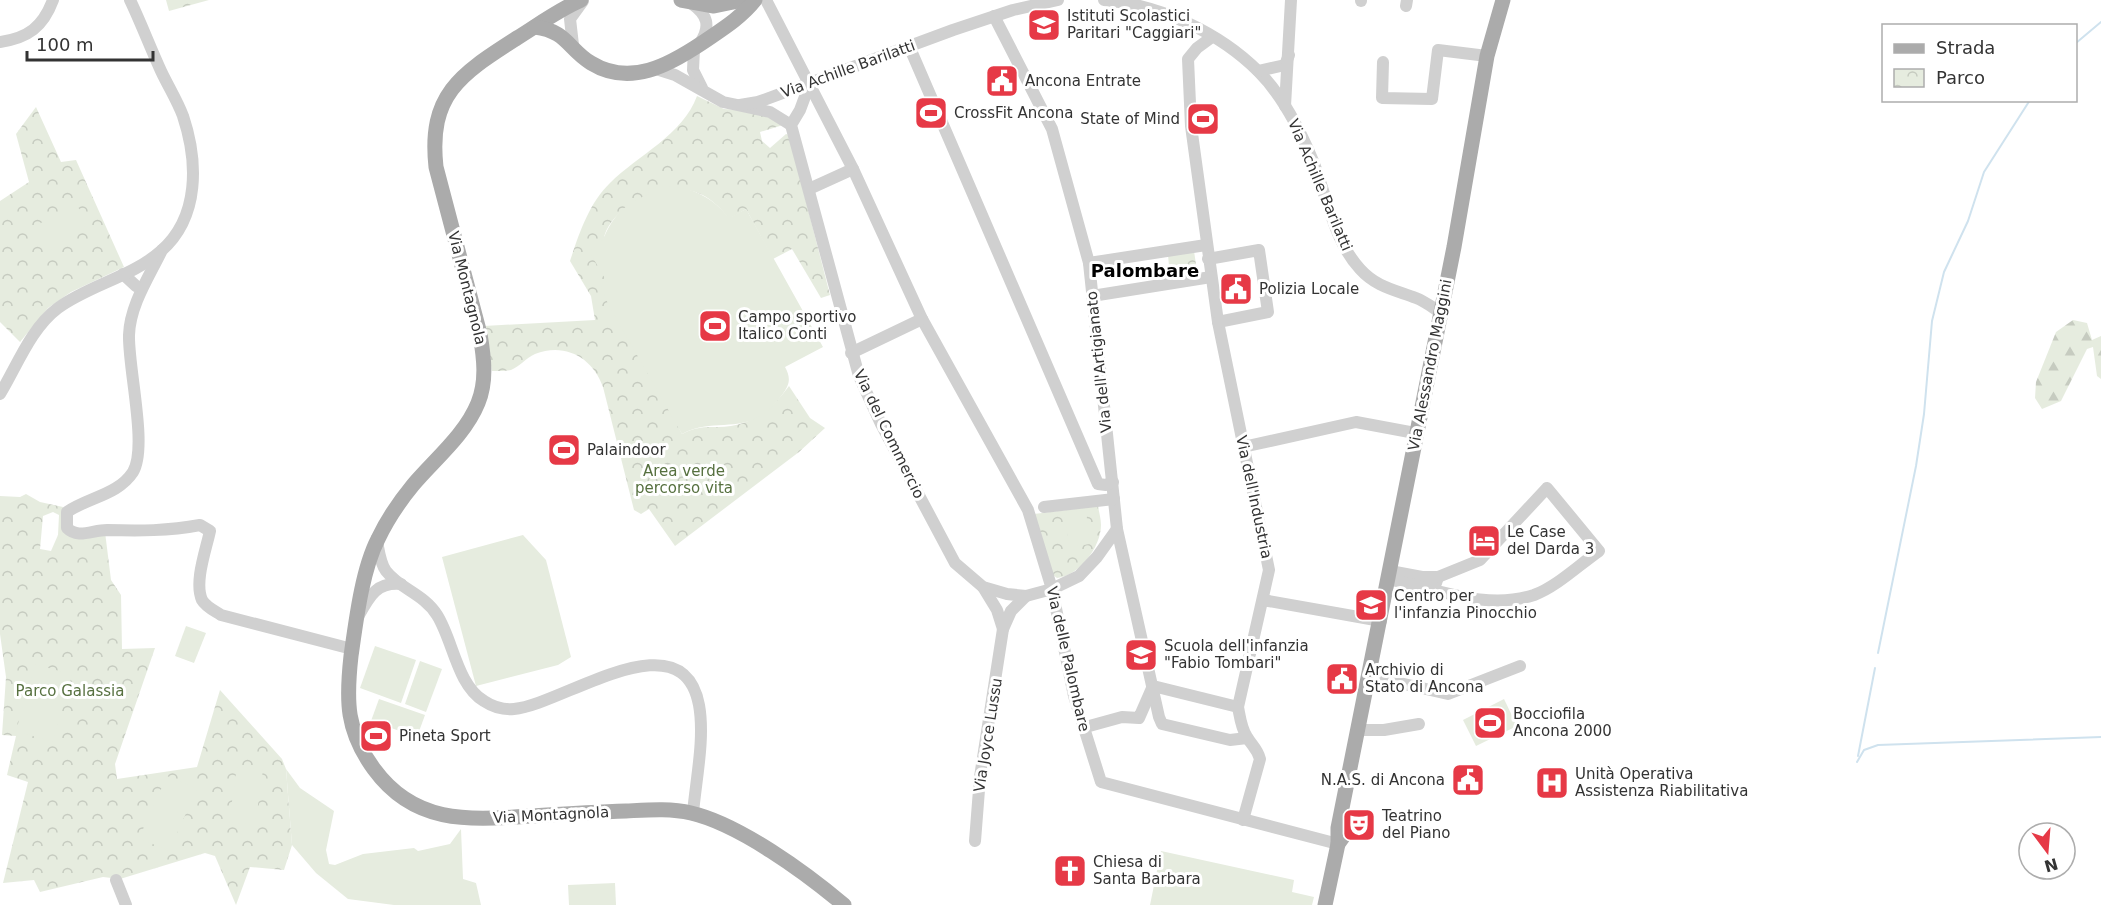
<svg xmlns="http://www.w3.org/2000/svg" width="2101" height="905" font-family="'DejaVu Sans',sans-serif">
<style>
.forest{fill:url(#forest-firs)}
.park{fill:url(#park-crowns);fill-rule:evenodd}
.garden{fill:#e6ecdf}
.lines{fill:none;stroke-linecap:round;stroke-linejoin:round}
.stream{stroke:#cfe2ee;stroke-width:2}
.minor{stroke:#d0d0d0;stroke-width:12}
.major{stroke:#ababab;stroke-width:15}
.labels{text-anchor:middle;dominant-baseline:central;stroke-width:6;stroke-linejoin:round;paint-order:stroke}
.poi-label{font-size:15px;fill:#333;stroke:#fff;text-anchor:start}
.street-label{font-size:15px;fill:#333;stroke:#fff}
.park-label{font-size:15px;fill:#56703f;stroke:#fff}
.quarter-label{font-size:18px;font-weight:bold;fill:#000;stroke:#fff}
</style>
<defs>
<pattern id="forest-firs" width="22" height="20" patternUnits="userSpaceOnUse" patternTransform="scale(1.5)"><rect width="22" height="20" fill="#e6ecdf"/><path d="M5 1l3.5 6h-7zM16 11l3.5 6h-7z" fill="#c6cbc0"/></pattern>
<pattern id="park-crowns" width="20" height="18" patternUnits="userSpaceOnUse" patternTransform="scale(1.5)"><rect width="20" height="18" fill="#e6ecdf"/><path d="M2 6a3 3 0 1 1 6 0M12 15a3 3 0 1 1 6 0" fill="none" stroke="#c6cbc0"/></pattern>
</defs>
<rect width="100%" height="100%" fill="#fff"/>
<path class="forest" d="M2073,320L2087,323L2092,340L2101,336V379L2097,376L2093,347L2087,349L2061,401L2042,409L2035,398L2036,382L2056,332Z"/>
<g class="park">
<path d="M166,0H209L169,11Z"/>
<path d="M697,96L724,109L756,111L783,125L760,132L762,141L770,148L786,134L789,135L830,295L821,298L792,249L773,259L746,209L729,219C711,195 691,185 663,191C638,196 603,217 603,246C603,282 622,312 637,344C652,374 667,404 682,434C695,427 703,427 718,427C749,427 771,411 789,386L810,418L825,428L799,452L675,546L649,509L641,514L634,510L603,387C593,358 565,342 535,354C526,358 519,367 511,370C506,371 498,371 492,371L484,326L595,320L591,296L570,261C579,234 589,203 610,183C638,155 683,135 697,96Z"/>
<path d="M36,107L61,162L76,160L124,267L71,292L48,308L20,342L0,322V201L29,182L16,134Z"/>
<path d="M1194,251L1197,271L1176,274L1175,265L1169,266L1168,255Z"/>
<path d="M26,494L40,502L63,507L61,515L64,531L105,532L111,580L121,595L122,649L155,648L115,764L117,779L197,767L220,690L282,759L286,769L292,845L284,870L250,867L236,905L215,856L205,853L120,879L103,877L40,892L34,880L3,883L28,782L7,775L16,736L2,735L6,677L0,634V496L20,497ZM53,512L59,515L58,535L51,551L40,549L43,516Z"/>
<path d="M1098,506C1099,512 1101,519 1101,525C1101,547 1079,576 1057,578L1053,575L1034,514Z"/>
</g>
<g class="garden">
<path d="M669,186C695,188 714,199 729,218L746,209L823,347L785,367C791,378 790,384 782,395C748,441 718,414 682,434L608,304L601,286L607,282L589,251C606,242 602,237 612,222C621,208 634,200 649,194L648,189Z"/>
<path d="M74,201L89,224L48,252L32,229Z"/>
<path d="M1086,510L1090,544L1069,547L1064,513Z"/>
<path d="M523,535L546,560L571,657L558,665L476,686L442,557Z"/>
<path d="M186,626L206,633L194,663L175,656Z"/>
<path d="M375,646L416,660L401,703L360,688Z"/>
<path d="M420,661L442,669L426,712L405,704Z"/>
<path d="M35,664L72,675L53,742L16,731Z"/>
<path d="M379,699L425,715L417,737L371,721Z"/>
<path d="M1504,699L1517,726L1476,746L1463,720Z"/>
<path d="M237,767L263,770L255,825L229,822Z"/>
<path d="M286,769L300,788L334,811L326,850L329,864L335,865L363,854L414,848L418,851L450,844L461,829L463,879L476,883L481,905H394L348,899L316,873L292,845Z"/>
<path d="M167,776L197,789L169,851L139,838Z"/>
<path d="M1161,851L1294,880L1292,892L1314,897L1312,905H1150Z"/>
<path d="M615,883L616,905H569L568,885Z"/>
</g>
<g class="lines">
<g class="stream">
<path d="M2076,43L2101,22"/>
<path d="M1878,653L1916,466L1924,414L1932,321L1944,272L1968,221L1984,172L2030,100"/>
<path d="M1858,756L1875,668"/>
<path d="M1857,762L1864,750L1878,745L2101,737"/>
</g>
<g class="minor">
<path d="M766,0L853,169L922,319L1028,510L1052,589L1074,696L1101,782L1338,844"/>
<path d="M1104,0C1160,5 1219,32 1259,72C1283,96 1300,130 1313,161C1327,197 1334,241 1360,269C1376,287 1395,290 1416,298C1424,301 1432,307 1440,312"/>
<path d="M1361,1V0"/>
<path d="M691,3C708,15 711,26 700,43"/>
<path d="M1406,6L1407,0"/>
<path d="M994,16L1052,129L1089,263L1117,529L1159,717L1162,724L1230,740L1247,738"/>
<path d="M1212,37L1197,48L1188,59L1191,126L1218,322L1269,570L1238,707C1240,717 1241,728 1247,737C1252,746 1257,748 1260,759L1243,820"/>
<path d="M0,42C28,38 43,27 53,0"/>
<path d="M573,45L570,19L583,1"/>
<path d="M909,46L1098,484L1106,485L1113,482"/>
<path d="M694,49L693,70L702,88"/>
<path d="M1383,62L1382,98L1432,99L1438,50L1487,56"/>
<path d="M656,69L675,75L723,102L770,112L791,125"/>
<path d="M1258,71L1285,65L1289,55"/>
<path d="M810,83L800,110L791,125L859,376L881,424L955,563L983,587L1007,594L1026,596L1052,589L1079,576L1097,557L1117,529"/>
<path d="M740,105L758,102L953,30L1013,10L1058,0"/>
<path d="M1285,106L1291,0"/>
<path d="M809,189L853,169"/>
<path d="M162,250C149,277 130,305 129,335C128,368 148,447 133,472C118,495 89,497 67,512V528C78,539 92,530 107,530C139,531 168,531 200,525L210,531C206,550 194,582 202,600C206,607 215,611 221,615L352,649"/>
<path d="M1208,259L1259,250L1268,312L1218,322"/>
<path d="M1089,263L1206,245"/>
<path d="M123,274L136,286"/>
<path d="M1092,296L1211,277"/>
<path d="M851,353L922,319"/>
<path d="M0,394C17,366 31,328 58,308C89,285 132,277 161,251C200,217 198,161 183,116C177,100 168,86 161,71C150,47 141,23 130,0"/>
<path d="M1243,447L1356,422L1415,433"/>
<path d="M1044,507L1114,499"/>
<path d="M377,541C379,551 380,563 386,571C400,589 424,594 437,615C453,640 457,685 484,701C493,707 503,710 514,709C562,705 682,615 699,705C705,738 696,779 693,813"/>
<path d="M1390,571L1422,577H1438L1436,583"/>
<path d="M1388,579C1436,588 1485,611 1534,595C1556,587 1579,565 1599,551L1547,488L1480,560L1438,577"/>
<path d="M983,587L997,610L1003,629"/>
<path d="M1263,600L1381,621"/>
<path d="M359,615C370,595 377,582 401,584"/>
<path d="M1369,676L1448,694L1520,666"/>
<path d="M1082,728L1122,717L1139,718L1153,686L1238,707"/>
<path d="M1358,730H1384L1419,724"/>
<path d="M975,841L980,777L1003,629L1011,611L1026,596"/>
<path d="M116,880L126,905"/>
</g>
<g class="major">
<path d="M581,0C558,10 538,25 517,38C461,74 428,94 436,167L480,334C484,358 487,381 478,403C465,435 435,459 413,485C399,502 387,520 378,539C362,570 356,621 351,656C346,701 346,731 374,769C415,825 469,820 532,816C563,814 595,812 626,811C647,810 670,808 691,813C739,824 806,873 844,905"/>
<path d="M681,0L714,6L743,0"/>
<path d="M535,27C567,31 568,49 591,63C630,87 669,65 702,43C721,30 741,18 755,0"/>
<path d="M1338,844V828L1454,247L1487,56L1503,0"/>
<path d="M1325,905L1338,844L1343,837"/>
</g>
</g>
<defs>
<g id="school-square" transform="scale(1.725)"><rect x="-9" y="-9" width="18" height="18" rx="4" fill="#e63946" stroke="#fff"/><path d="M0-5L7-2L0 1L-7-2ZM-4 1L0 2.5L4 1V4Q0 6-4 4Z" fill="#fff"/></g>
<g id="civic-square" transform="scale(1.725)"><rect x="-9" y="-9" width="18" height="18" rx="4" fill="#e63946" stroke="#fff"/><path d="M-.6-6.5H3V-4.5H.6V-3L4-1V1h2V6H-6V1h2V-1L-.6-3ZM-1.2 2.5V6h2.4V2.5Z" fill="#fff"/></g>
<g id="stadium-square" transform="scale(1.725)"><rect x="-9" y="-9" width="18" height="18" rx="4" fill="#e63946" stroke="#fff"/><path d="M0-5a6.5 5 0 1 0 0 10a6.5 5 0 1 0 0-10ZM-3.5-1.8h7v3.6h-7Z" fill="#fff"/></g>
<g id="hotel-square" transform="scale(1.725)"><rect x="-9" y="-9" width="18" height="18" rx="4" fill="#e63946" stroke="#fff"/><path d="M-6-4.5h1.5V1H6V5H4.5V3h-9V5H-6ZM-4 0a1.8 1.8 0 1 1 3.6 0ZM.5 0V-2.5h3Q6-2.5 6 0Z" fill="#fff"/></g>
<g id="hospital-square" transform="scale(1.725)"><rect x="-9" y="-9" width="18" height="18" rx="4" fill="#e63946" stroke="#fff"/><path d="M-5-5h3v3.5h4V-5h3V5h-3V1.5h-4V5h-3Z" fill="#fff"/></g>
<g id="theatre-square" transform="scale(1.725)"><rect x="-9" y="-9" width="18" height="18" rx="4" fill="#e63946" stroke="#fff"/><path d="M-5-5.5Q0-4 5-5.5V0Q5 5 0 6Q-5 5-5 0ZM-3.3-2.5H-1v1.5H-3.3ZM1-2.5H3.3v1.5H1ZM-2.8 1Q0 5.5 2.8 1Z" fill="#fff"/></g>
<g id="church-square" transform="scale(1.725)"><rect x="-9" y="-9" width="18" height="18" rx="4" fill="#e63946" stroke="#fff"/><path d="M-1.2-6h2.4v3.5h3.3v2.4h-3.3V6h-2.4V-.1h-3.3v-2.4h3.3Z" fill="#fff"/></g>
</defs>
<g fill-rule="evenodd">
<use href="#school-square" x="1044" y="25"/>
<use href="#civic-square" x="1002" y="81"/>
<use href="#stadium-square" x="931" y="113"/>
<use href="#stadium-square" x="1203" y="119"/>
<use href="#civic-square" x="1236" y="289"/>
<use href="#stadium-square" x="715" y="326"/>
<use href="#stadium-square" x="564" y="450"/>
<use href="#hotel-square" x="1484" y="541"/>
<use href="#school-square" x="1371" y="605"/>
<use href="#school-square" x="1141" y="655"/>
<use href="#civic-square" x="1342" y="679"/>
<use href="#stadium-square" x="1490" y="723"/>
<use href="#stadium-square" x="376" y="736"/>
<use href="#civic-square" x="1468" y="780"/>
<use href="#hospital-square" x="1552" y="783"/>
<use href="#theatre-square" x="1359" y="825"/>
<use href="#church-square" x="1070" y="871"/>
</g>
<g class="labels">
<g class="poi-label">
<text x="1067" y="16">Istituti Scolastici<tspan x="1067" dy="17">Paritari "Caggiari"</tspan></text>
<text x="1025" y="81">Ancona Entrate</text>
<text x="954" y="113">CrossFit Ancona</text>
<text x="1180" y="119" text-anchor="end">State of Mind</text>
<text x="1259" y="289">Polizia Locale</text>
<text x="738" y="317">Campo sportivo<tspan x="738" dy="17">Italico Conti</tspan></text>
<text x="587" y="450">Palaindoor</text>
<text x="1507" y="532">Le Case<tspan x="1507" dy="17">del Darda 3</tspan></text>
<text x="1394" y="596">Centro per<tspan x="1394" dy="17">l'infanzia Pinocchio</tspan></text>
<text x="1164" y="646">Scuola dell'infanzia<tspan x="1164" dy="17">"Fabio Tombari"</tspan></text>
<text x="1365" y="670">Archivio di<tspan x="1365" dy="17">Stato di Ancona</tspan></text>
<text x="1513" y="714">Bocciofila<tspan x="1513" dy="17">Ancona 2000</tspan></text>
<text x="399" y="736">Pineta Sport</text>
<text x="1575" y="774">Unità Operativa<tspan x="1575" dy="17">Assistenza Riabilitativa</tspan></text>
<text x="1445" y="780" text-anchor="end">N.A.S. di Ancona</text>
<text x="1382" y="816">Teatrino<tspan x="1382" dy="17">del Piano</tspan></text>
<text x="1093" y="862">Chiesa di<tspan x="1093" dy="17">Santa Barbara</tspan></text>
</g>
<g class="street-label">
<text transform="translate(848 69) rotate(-20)">Via Achille Barilatti</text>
<text transform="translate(1320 185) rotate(67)">Via Achille Barilatti</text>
<text transform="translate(467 288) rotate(76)">Via Montagnola</text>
<text transform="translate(1099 362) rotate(-96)">Via dell'Artigianato</text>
<text transform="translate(1430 365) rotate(-79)">Via Alessandro Maggini</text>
<text transform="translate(889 434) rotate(64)">Via del Commercio</text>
<text transform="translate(1254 497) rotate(78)">Via dell'Industria</text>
<text transform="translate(1068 659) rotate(77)">Via delle Palombare</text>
<text transform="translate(988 735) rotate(-81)">Via Joyce Lussu</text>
<text transform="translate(551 815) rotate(-3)">Via Montagnola</text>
</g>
<g class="park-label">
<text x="684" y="471">Area verde<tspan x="684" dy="17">percorso vita</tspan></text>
<text x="70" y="691">Parco Galassia</text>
</g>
<g class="quarter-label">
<text x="1145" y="270">Palombare</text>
</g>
</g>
<rect x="1882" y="24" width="195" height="78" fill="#ffffff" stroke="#adadad" stroke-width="1.5"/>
<rect x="1894" y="44" width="30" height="9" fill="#ababab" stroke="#adadad" stroke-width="1.5"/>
<text x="1936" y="54" font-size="18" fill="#333333">Strada</text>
<rect x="1894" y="69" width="30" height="18" fill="url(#park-crowns)" stroke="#adadad" stroke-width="1.5"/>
<text x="1936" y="84" font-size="18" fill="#333333">Parco</text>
<g transform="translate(2047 851) rotate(164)"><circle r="28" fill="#ffffff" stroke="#adadad" stroke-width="1.5"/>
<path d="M0-4.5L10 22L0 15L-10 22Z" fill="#e63946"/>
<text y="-9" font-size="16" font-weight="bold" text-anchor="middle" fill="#333333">N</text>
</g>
<path d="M27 51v9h126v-9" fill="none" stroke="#333333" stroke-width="3"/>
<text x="36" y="51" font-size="18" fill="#333333" stroke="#ffffff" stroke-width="4.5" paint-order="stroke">100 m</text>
</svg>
